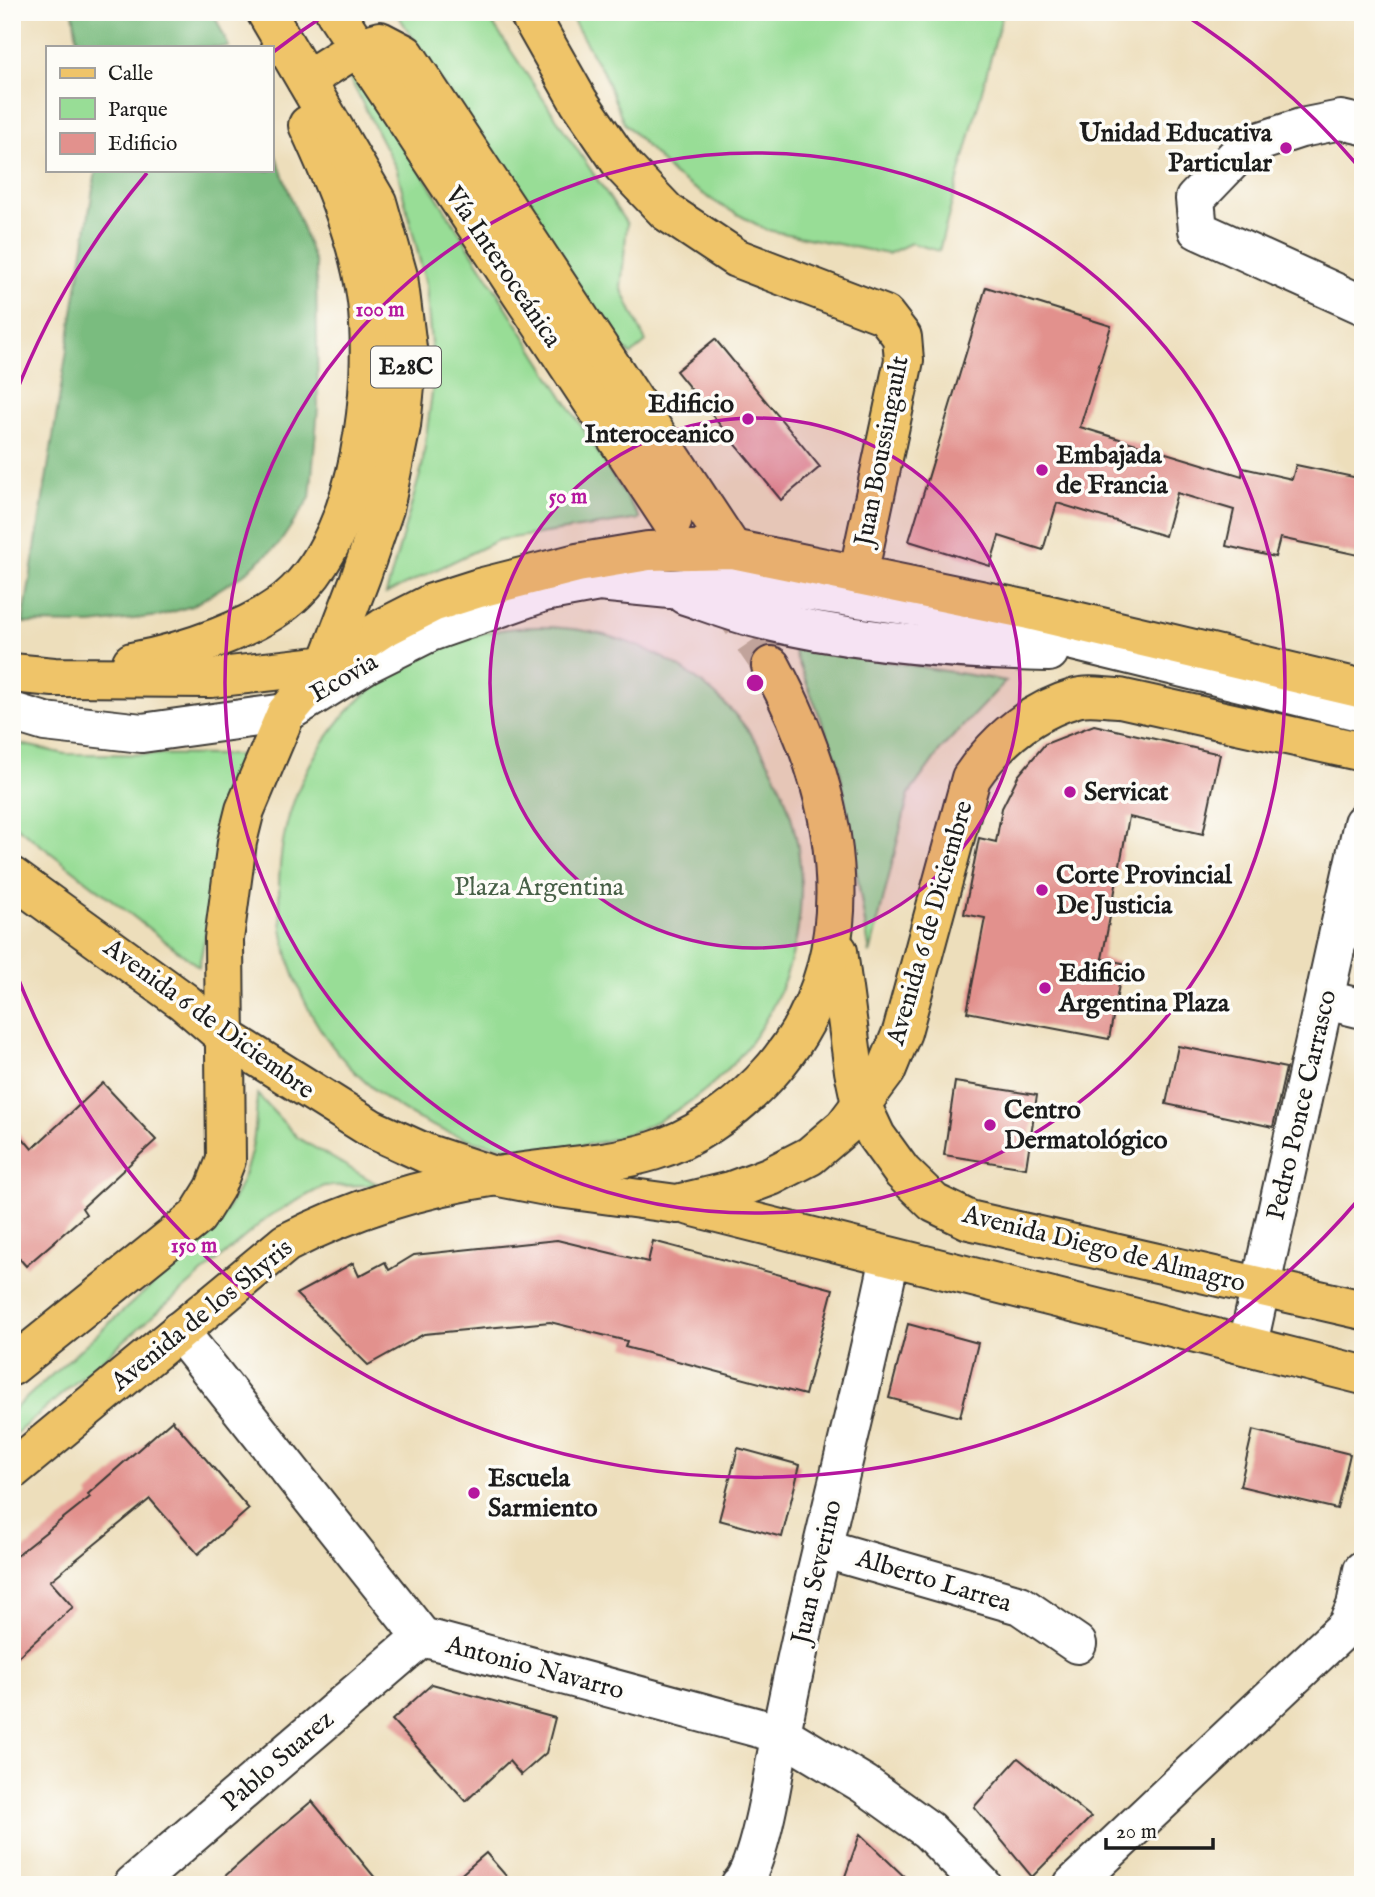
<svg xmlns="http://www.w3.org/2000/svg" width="1375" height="1897" font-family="'IM FELL English',serif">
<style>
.green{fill:#98dd96;stroke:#5a7c59;stroke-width:2}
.forest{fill:#7abc7f;stroke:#4b6c4e;stroke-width:2}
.building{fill:#e2918d}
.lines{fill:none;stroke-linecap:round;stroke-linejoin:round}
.major-tunnel{stroke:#c3b79b;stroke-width:38;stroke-dasharray:38 19;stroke-linecap:butt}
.minor-casing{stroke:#3b3934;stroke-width:42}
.major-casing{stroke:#3b3934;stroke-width:42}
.minor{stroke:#fff;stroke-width:38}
.major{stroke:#efc469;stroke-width:38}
.ring{fill:none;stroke:#b5179e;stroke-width:3.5}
.poi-dot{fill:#b5179e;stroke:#fdfcf7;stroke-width:2.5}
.labels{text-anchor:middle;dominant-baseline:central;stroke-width:7;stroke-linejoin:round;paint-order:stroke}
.shield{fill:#fdfcf7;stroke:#605f5e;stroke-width:2}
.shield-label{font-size:24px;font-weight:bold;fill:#1c1c1c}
.poi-label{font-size:26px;font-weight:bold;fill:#1c1c1c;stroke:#fdfcf7;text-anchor:start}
.street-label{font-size:26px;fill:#1c1c1c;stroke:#fdfcf7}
.park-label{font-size:26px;fill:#476047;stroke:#fdfcf7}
.centre{fill:#b5179e;stroke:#fdfcf7;stroke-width:3.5}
.ring-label{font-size:21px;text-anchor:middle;font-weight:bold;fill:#b5179e;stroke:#fdfcf7;stroke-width:7;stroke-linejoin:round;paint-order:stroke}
</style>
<rect width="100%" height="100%" fill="#fdfcf7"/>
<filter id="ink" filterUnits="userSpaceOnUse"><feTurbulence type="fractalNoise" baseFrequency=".0143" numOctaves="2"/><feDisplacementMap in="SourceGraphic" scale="14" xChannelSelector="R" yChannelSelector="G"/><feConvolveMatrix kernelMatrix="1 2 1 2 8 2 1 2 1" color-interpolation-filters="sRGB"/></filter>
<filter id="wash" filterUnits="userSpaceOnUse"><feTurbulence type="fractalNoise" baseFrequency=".00686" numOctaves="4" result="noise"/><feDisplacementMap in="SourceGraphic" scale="28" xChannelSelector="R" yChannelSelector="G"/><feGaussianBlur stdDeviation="1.57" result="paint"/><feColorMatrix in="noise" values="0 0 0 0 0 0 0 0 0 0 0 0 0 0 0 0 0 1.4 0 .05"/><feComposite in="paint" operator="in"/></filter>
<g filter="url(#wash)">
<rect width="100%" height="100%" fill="#eddebb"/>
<g class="green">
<path d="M396,12H485L627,224L621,288L646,342L631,355L603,330Z"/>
<path d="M568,12H1003L939,251L911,243L888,254L767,230L720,205L674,175L624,123L604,74Z"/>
<path d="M348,75L362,78L640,519L498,540L386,594L422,467L434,378L426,285L397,170Z"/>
<circle cx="540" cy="888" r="261"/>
<path d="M792,646L1006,681L942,748L909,794L870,954L839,765Z"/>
<path d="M12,742L65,754L240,755L199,967L12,823Z"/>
<path d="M257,1094L298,1138L379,1185L324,1186L269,1216L12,1437V1411C58,1369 105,1327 151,1286C179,1261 214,1235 232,1201C252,1164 256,1136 257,1094Z"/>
</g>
<g class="forest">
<path d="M73,12H213L229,47H78Z"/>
<path d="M271,143L316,265L318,408L310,498L279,544L244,574L192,606L159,616L91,624L23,623L96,170H271Z"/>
</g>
<g id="blocks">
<g class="building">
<path d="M986,287L1111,326L1080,427L1242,476L1243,468L1292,479L1296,465L1363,479V556L1280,538L1275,557L1226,546L1234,510L1177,493L1165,536L1057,503L1043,550L999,536L990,566L909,541Z"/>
<path d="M715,339L820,467L781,500L676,371Z"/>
<path d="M1094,725L1220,754L1203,834L1129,817L1102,959L1123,963L1109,1039L967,1012L985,918L964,914L979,838L996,842L1002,808L1018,776L1045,744Z"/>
<path d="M1178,1046L1286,1068L1273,1127L1166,1104Z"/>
<path d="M955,1082L1037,1095L1026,1168L944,1155Z"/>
<path d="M103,1083L156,1140L82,1208L86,1214L26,1266L12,1250V1125L32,1149Z"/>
<path d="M557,1240L648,1262L653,1241L833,1289L805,1395L625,1347L627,1341L550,1322L424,1334L368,1365L296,1294L353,1263L359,1276L385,1262L389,1270L414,1255Z"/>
<path d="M908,1324L978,1343L960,1417L889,1398Z"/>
<path d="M172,1420L249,1509L198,1554L150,1499L50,1581L73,1607L12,1662V1559L90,1497L88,1494Z"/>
<path d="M1253,1430L1350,1454L1337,1509L1240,1486Z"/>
<path d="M738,1448L800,1465L782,1537L719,1520Z"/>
<path d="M432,1684L555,1718L546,1753L521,1775L509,1761L466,1801L392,1720Z"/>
<path d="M1018,1758L1091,1817L1032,1877L974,1807Z"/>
<path d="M312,1801L381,1885H215L270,1836Z"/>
<path d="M860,1834L913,1885H842Z"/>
<path d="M486,1853L514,1885H449Z"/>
</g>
</g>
</g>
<g filter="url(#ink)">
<use href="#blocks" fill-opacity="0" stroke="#3b3934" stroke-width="2"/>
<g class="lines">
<path class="major-tunnel" d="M721,593L771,666"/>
<g class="minor-casing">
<g id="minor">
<path d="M1363,125L1341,120L1301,128L1246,146L1195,199L1198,230L1363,305"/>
<path d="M685,595C709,603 732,612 756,618C852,642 951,650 1049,652"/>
<path d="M12,712L45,722L142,733L286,713L366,664L430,632L544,592L599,582L670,589L755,583L959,613L1363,712"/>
<path d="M1326,1000L1363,1009"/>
<path d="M179,1331L422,1637L781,1734L864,1784L928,1830L982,1885"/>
<path d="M1248,1344L1363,823"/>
<path d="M822,1548L1020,1605L1077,1644"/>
<path d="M133,1885L422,1637"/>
<path d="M740,1885C757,1871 772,1784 776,1759C808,1590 855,1425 890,1257"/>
<path d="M1073,1885L1347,1626L1356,1606L1363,1570"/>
</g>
</g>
<g class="major-casing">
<g id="major">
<path d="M335,12L672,522"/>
<path d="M528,12L579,102L623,166L667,212L736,258L885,315L902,337L904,360L858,575"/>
<path d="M306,80L358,47L380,41L405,54L732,549"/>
<path d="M132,662C180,653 260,628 296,592C361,529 377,387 367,301C359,240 334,181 308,125"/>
<path d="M12,673L54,677L211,678L327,665L383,628L432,603L479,588L577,563L648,551L732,549L1029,610L1363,689"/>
<path d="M12,877L183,1001L224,1036L372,1129L425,1153L494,1176L551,1187L677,1204L731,1191L771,1176L810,1156L844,1127L886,1071L902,1032L971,778C997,740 1031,711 1076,698C1089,694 1106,698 1120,698L1363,752"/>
<path d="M838,951L854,1071L861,1104L876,1136L902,1172L934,1203L969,1220L1363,1310"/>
<path d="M690,1206L1363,1375"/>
<path d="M12,1366L197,1217L215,1188L226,1160L224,939L237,842L245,810L286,713L327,665L361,576L384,509L401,426L408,356L398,276L377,202L266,12"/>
<path d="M12,1470L286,1243C352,1209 423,1187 497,1176C549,1167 603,1166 653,1151C693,1139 731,1112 760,1083C875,966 842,798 771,666"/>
</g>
</g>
<use href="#minor" class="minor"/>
<use href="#major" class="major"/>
</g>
</g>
<circle cx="755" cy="683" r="265" fill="#b5179e" fill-opacity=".12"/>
<g class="ring">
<circle cx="755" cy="683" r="265"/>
<circle cx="755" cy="683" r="530"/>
<path d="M1359 1199A794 794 0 0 1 14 968M14 398A794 794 0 0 1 147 173M272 53A794 794 0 0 1 328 13M1182 13A794 794 0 0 1 1359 167"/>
</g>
<g class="poi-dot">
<circle cx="1286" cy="148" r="7"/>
<circle cx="748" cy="419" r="7"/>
<circle cx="1042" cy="470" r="7"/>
<circle cx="1070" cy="792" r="7"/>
<circle cx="1042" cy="890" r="7"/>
<circle cx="1045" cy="988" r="7"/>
<circle cx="990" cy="1125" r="7"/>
<circle cx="474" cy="1493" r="7"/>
</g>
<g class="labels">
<rect class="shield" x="371" y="346.5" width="70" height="41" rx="5"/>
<g class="shield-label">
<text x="406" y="367">E28C</text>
</g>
<g class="poi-label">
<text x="1272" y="133" text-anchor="end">Unidad Educativa<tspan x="1272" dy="30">Particular</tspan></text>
<text x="734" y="404" text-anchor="end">Edificio<tspan x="734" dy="30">Interoceanico</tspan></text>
<text x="1056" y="455">Embajada<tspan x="1056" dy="30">de Francia</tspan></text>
<text x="1084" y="792">Servicat</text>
<text x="1056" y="875">Corte Provincial<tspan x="1056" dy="30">De Justicia</tspan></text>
<text x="1059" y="973">Edificio<tspan x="1059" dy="30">Argentina Plaza</tspan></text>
<text x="1004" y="1110">Centro<tspan x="1004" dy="30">Dermatológico</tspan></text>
<text x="488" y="1478">Escuela<tspan x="488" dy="30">Sarmiento</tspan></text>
</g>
<g class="street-label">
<text transform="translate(503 267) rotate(56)">Vía Interoceánica</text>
<text transform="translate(882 451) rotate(-79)">Juan Boussingault</text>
<text transform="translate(344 678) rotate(-30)">Ecovia</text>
<text transform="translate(930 923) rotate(-74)">Avenida 6 de Diciembre</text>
<text transform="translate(209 1019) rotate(36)">Avenida 6 de Diciembre</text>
<text transform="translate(1302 1105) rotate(-77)">Pedro Ponce Carrasco</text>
<text transform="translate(1104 1249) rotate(14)">Avenida Diego de Almagro</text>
<text transform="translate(202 1315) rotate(-39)">Avenida de los Shyris</text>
<text transform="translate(817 1572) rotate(-77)">Juan Severino</text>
<text transform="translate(934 1581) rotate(17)">Alberto Larrea</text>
<text transform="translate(535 1668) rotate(15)">Antonio Navarro</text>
<text transform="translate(278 1761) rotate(-41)">Pablo Suarez</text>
</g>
<g class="park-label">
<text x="539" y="887">Plaza Argentina</text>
</g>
</g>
<circle cx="755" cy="683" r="10" class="centre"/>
<g class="ring-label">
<text x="380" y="316">100 m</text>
<text x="568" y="503">50 m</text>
<text x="194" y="1252">150 m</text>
</g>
<rect width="1375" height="1897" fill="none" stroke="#fdfcf7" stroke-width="42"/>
<rect x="46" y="46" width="228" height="126" fill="#fdfcf7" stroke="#a3a29f" stroke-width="2"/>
<rect x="60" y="68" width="35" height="10" fill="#efc469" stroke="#a3a29f" stroke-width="2"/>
<text x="108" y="80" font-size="21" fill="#1c1c1c">Calle</text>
<rect x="60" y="98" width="35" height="21" fill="#98dd96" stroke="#a3a29f" stroke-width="2"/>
<text x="108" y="116" font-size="21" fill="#1c1c1c">Parque</text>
<rect x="60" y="133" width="35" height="21" fill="#e2918d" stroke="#a3a29f" stroke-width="2"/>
<text x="108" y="150" font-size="21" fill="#1c1c1c">Edificio</text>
<path d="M1106 1838v10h107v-10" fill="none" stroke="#1c1c1c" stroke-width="3.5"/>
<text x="1116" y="1838" font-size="21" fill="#1c1c1c" stroke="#fdfcf7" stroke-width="5" paint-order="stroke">20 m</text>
</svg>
